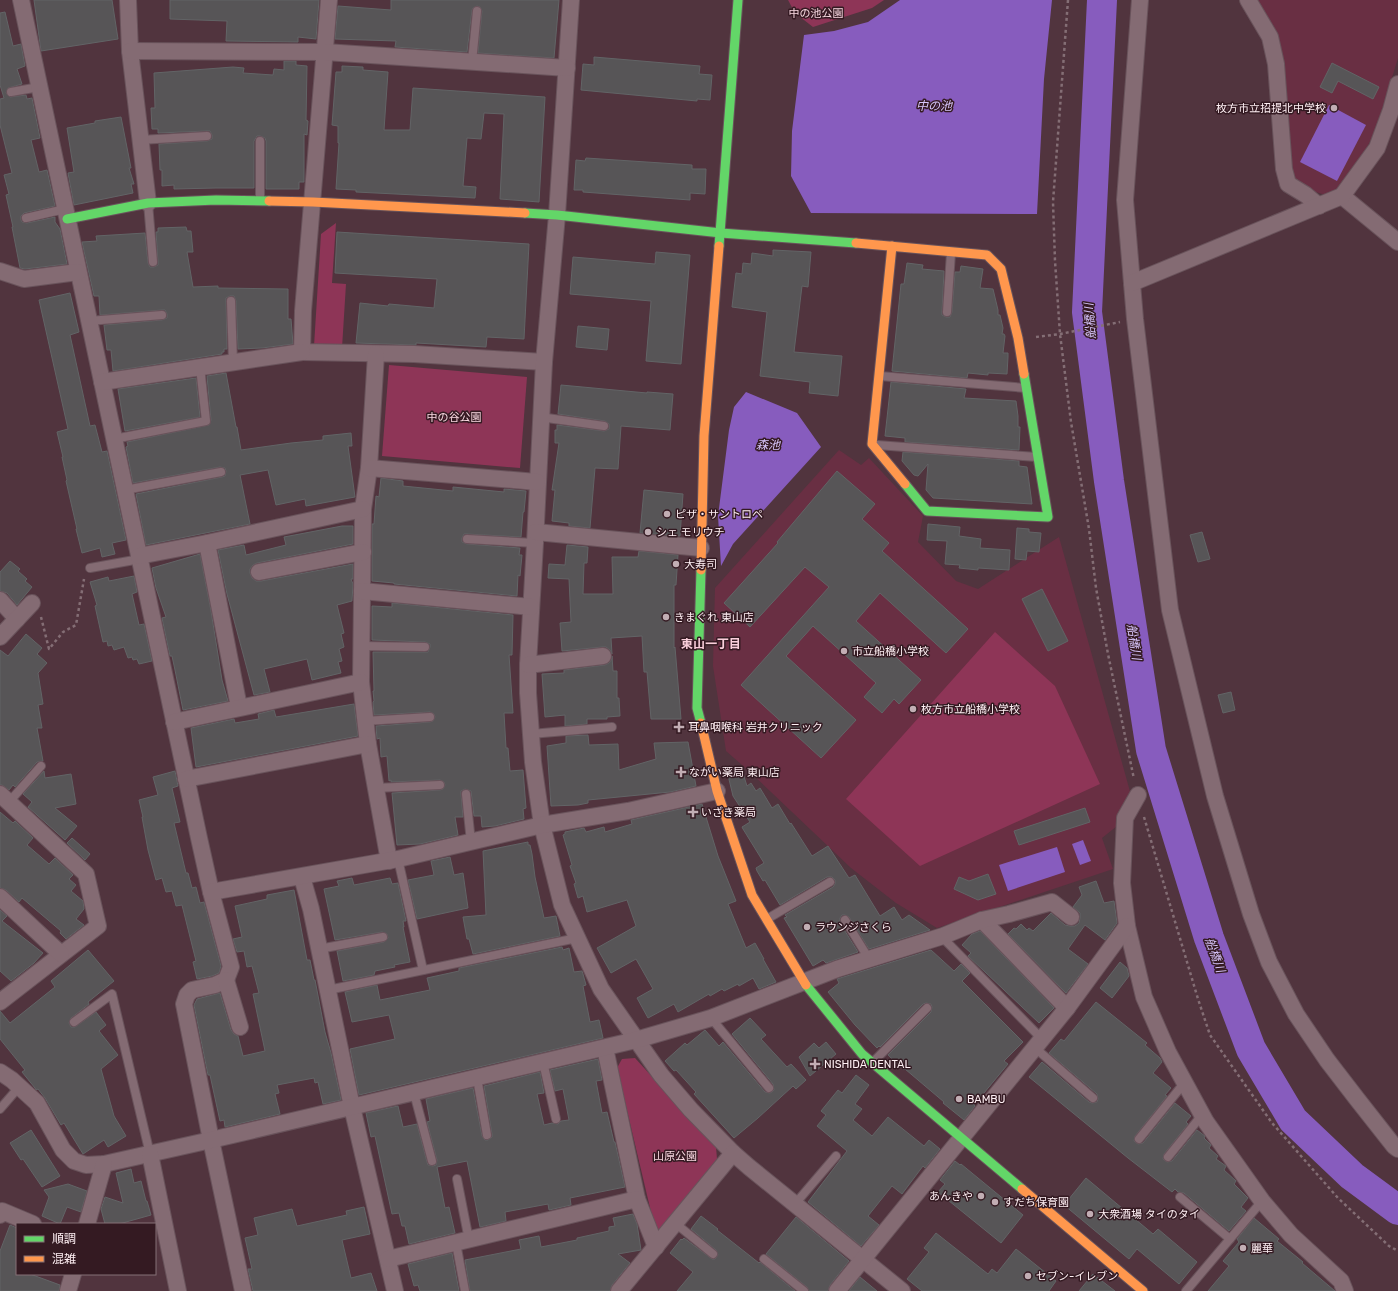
<svg xmlns="http://www.w3.org/2000/svg" width="1398" height="1291" font-family="Rubik,'Noto Sans JP',sans-serif">
<style>
.built{fill:#692f43}
.green{fill:#8e3557}
.water{fill:#875cbe}
.lines{fill:none;stroke-linecap:round;stroke-linejoin:round}
.river{stroke:#875cbe;stroke-width:30}
.building{fill:#575557;stroke:#626466}
.lane-casing{stroke:#69535b;stroke-width:10}
.street-casing{stroke:#69535b;stroke-width:18}
.fast-casing{stroke:#69535b;stroke-width:11}
.slow-casing{stroke:#69535b;stroke-width:11}
.path{stroke:#846e75;stroke-width:2.5;stroke-dasharray:3 3;stroke-linecap:butt}
.lane{stroke:#846b73;stroke-width:8}
.street{stroke:#846b73;stroke-width:16}
.fast{stroke:#63d668;stroke-width:9}
.slow{stroke:#ff974d;stroke-width:9}
.poi-dot{fill:#c2aeb4;stroke:#341a22;stroke-width:1.5}
.labels{text-anchor:middle;dominant-baseline:central;stroke-width:3;stroke-linejoin:round;paint-order:stroke}
.park-label{font-size:11px;fill:#f9d8e1;stroke:#341a22}
.poi-label{font-size:11px;fill:#fff0f4;stroke:#341a22;text-anchor:start}
.water-label{font-size:12px;font-style:italic;fill:#d7c5fb;stroke:#341a22}
.neighbourhood-label{font-size:12px;font-weight:bold;fill:#facfdb;stroke:#341a22}
</style>
<rect width="100%" height="100%" fill="#51343e"/>
<g class="built">
<path d="M1253,0H1398V58L1375,133L1343,189L1326,195L1302,188L1291,180L1287,162L1286,82L1275,31Z"/>
<path d="M839,450L861,465L869,458L923,516L918,542L956,581L978,589L1059,537L1131,795L1118,816L1117,826L1102,838L1113,869L937,928L896,903L851,868L750,772L726,751L713,666L715,588Z"/>
</g>
<g class="green">
<path d="M788,0H884L872,8L813,27L795,13Z"/>
<path d="M336,223L332,283L346,284L342,348L314,346L321,234Z"/>
<path d="M389,365L527,377L520,468L382,456Z"/>
<path d="M995,632L1055,686L1100,784L920,866L846,799Z"/>
<path d="M635,1058L716,1147L717,1159L662,1230L656,1233L617,1068L622,1059Z"/>
</g>
<g class="water">
<path d="M900,0H1052L1044,79L1037,214L811,213L791,176L792,131L804,35L834,31L868,22Z"/>
<path d="M1329,105L1366,125L1337,181L1300,162Z"/>
<path d="M746,392L797,413L821,447L733,544L721,566L718,516L729,430L734,407Z"/>
<path d="M1083,840L1091,861L1080,865L1072,844Z"/>
<path d="M1057,847L1065,872L1008,891L999,865Z"/>
</g>
<g class="lines">
<path class="river" d="M1102,0L1087,312L1109,481L1151,750L1209,938L1251,1049L1293,1120L1352,1176L1398,1210"/>
</g>
<g class="building">
<path d="M34,0H112L118,39L41,51Z"/>
<path d="M170,0H319L316,39L298,37V42L226,41L227,21L170,19Z"/>
<path d="M391,0H559L554,58L478,53L482,11L480,7L477,6L473,8L472,10L467,52L395,47L396,41L335,39L338,6L391,10Z"/>
<path d="M5,12L13,46L21,44L25,66L17,69L22,84L8,88L6,93L10,97L26,95L27,99L32,98L40,138L31,140L39,172L47,170L55,206L24,213L21,216V220L22,222L27,223L55,217V222L60,229L67,264L25,269L20,268L12,227H13L6,195L9,194L4,175L12,173L0,125V99L4,98L0,85V13Z"/>
<path d="M594,57L700,66L699,74L712,75L710,100L697,99V101L581,90L583,64L594,65Z"/>
<path d="M284,61H296V65L307,66L306,120L308,121L307,135L304,134V182H299V189H266V141L265,138L260,136H257L254,141V188H216L174,189V185L162,186V170H160L159,144L207,141L212,139V135L210,131H207L158,133V129H152L151,108H155L154,73L233,67L244,68L243,73L273,75L274,69L284,70Z"/>
<path d="M1332,63L1379,87L1373,99L1338,81L1332,93L1320,87Z"/>
<path d="M342,66L363,67V70L388,72L384,130H410L413,88L545,97L539,202L500,199L504,114L484,113L481,139L467,138L463,186L476,187L475,198L356,192V190L336,189L339,143H338V126L332,125L336,72H342Z"/>
<path d="M121,117L131,168H129L134,184H131L133,193L74,205L68,173L74,172L67,128L95,123V121Z"/>
<path d="M586,158L692,165V169H706L705,194L690,193V200L583,192V190H574L576,160L585,161Z"/>
<path d="M186,227L187,231H191L193,252H187L193,287L218,286V288L288,289V319H291L293,344L262,348L238,349L236,301L234,296H230L226,298V301L227,349H224V352H222V354L113,371L111,350H107L104,325L162,320L167,318V314L165,310H162L100,315L99,296H94L82,242L97,241L96,236L145,233L148,263L150,267H154L158,265V262L156,232H158V228Z"/>
<path d="M337,232L529,244L524,339L487,337L486,347L416,343V345L356,343L360,303L388,306L389,304L434,308L437,279L335,273Z"/>
<path d="M773,250L811,252L808,287L802,286L794,352L842,356L838,396L809,393L810,382L760,376L767,312L732,307L736,273L742,274L743,263L751,264L752,253L773,256Z"/>
<path d="M656,252L690,255L681,364L646,361L651,301L570,294L573,257L655,264Z"/>
<path d="M907,263L923,265L922,269L944,271L942,312V315L946,317H950L952,312L955,272H960L961,266L983,269L980,288L993,289L998,310V315H1000L1003,328L1002,334H1004L1005,336L1003,353H1008V357L1007,374L988,373V375L968,373L967,378L892,371L901,284H904Z"/>
<path d="M70,293L79,332L70,335L90,426L95,425L102,452L107,451L126,540L112,543L115,554L102,557L100,548L82,553L76,529H77L66,481L67,480L62,457H63L57,432L68,429L39,300Z"/>
<path d="M578,326L609,329L607,350L576,347Z"/>
<path d="M226,373L236,427H237L241,450L291,443L323,440V436L351,433L352,446H348L355,497L306,506L305,499L276,505L268,470L240,475L250,524L146,545L136,494L222,477L225,476L226,471L225,468L220,467L133,483L126,447L128,446L127,442L209,425L211,420L207,376Z"/>
<path d="M196,378L200,417L125,431L118,389Z"/>
<path d="M891,382L966,389L964,398L1016,401L1018,416V427H1020L1019,450L905,442V438L885,436Z"/>
<path d="M561,385L647,393V392L673,394L670,430L621,426L618,469L595,468L590,528L569,526V523L552,521L555,490H552L559,443H555V430H557V425L604,431L609,429V424L605,421L558,414Z"/>
<path d="M903,452L1019,461V466L1027,467L1032,504L933,498L926,490L928,464L918,476L914,475L902,461Z"/>
<path d="M837,471L875,504L862,519L889,543L882,551L968,629L946,653L880,593L856,621L921,680L899,704L894,699L882,713L864,697L876,683L813,626L786,656L856,720L821,758L741,685L829,587L805,567L750,627L724,603L778,543L777,542Z"/>
<path d="M381,478L403,481V486L453,491V487L504,492V489L526,491L524,512H523L521,537L467,534H464L462,538V542L467,544L520,548L519,555H522L520,576L518,575L517,596L394,584V583L372,581V524H374L376,496L379,497Z"/>
<path d="M644,490L683,494L680,536L640,533Z"/>
<path d="M928,524L960,527L959,536L981,539L980,548L1010,550L1009,570L978,568V570L959,568L960,565L945,564L947,541L927,540Z"/>
<path d="M342,526H353V544L257,563L253,565L250,569V573L252,578L256,581H261L353,564V579H351L353,584L352,601L337,605L344,633L341,634L344,647L339,649L342,661L338,662L341,673L312,680L307,659L264,669L270,692L254,695L227,594L218,550L244,545L246,555L286,545L284,537Z"/>
<path d="M1017,528L1029,529V532L1041,533L1039,552L1027,551L1026,560L1015,559Z"/>
<path d="M1202,532L1210,559L1198,562L1190,535Z"/>
<path d="M567,545L588,547L587,563H584L583,594H613L612,557H638L639,551L678,555L676,585H674V648L675,647L681,719H651L647,672H644L642,636L611,638L612,654L610,650L606,647H602L562,651L560,623L571,622L569,579L548,578L549,564L565,565Z"/>
<path d="M200,554L211,611L222,680L228,701L183,710L175,670L172,656H170L162,618L166,617L156,588L152,568Z"/>
<path d="M10,561L20,569L18,571L27,579L25,581L32,587L17,605L7,593L0,591V572Z"/>
<path d="M134,576L137,592L132,594L139,625L144,624L152,661L139,664L137,659L133,660L132,657L128,658L124,647L114,650L112,645L108,646L107,641L103,642L95,606L97,605L90,582L108,577L109,581Z"/>
<path d="M1042,589L1068,641L1048,651L1022,599Z"/>
<path d="M392,603L513,615L512,655H509L513,713H504L506,748H508L510,771L523,770L526,808L523,809L524,819L495,826L482,827L481,816H474L471,791L465,789L461,791V794L463,817H455L458,835L420,844L397,845L392,793L440,790L443,789L445,785L444,782L440,780L391,782V780L389,781L387,756L381,757L380,738L377,739L376,726L430,722L433,721L435,717L434,714L430,712L374,715L373,702L374,701L373,691H374L373,652H428L430,647V644L425,642L372,640V606L392,607Z"/>
<path d="M26,634L42,648L37,654L47,663L38,673L43,704L38,705L42,728H37L43,761L37,762L15,787L13,785L9,790L2,785H0V650L8,656Z"/>
<path d="M612,656L613,671H617V698H619L620,716L607,717V719H587V724L565,726V715L545,717L542,674L564,673V670L605,665L609,663L612,659Z"/>
<path d="M1231,692L1235,710L1223,713L1218,695Z"/>
<path d="M354,704L358,736L196,767L191,728L234,719L235,723L259,719L258,714L274,710L276,717Z"/>
<path d="M588,735L589,745L618,744L619,770L656,759L654,743L688,742L696,786L670,792L588,800V803L578,805L551,806L547,746L566,743V736Z"/>
<path d="M741,767L747,786L751,783L756,791L760,788L772,808L778,804L790,824L791,823L812,856L828,846L849,878L855,875L880,916L894,907L902,920L909,915L930,930L869,949L849,917L845,915H842L840,918V923L858,952L826,963L823,960L813,966L784,918L787,917L785,915L833,887L835,884V880L832,877H827L780,905L765,880L763,881L757,871L756,868L764,863L743,829L742,827L750,822L733,796L727,771Z"/>
<path d="M44,771L45,778L71,774L76,804L55,808L77,826L65,840L28,807L32,802L23,794Z"/>
<path d="M175,771L178,786L172,788L180,822L174,823L186,873H188L192,888L196,887L200,903L204,902L221,966L219,973L212,976L197,979L193,962L196,961L182,905L176,906L172,891L166,892L162,878L156,880L148,850L142,817H143L139,800L158,795L153,777Z"/>
<path d="M702,804L718,856L736,901L728,904L746,948L755,943L764,959H763L776,982L759,989L753,978L739,986L738,984L724,991L722,989L710,996L709,994L678,1012L674,1004L648,1018L637,998L653,989L636,959L611,973L597,948L636,926L627,900L587,912L583,896L578,898L574,884L576,883L570,866L572,865L563,835L565,834V832L584,828L586,832L604,827L605,832L632,824L631,820Z"/>
<path d="M1085,808L1090,822L1019,845L1014,831Z"/>
<path d="M0,812L13,823L15,821L33,838L27,845L49,864L55,858L73,875L69,879L76,885L71,891L83,901L84,909L76,919L84,925L66,939L60,933L61,931L22,898L19,902L6,890L0,888Z"/>
<path d="M72,838L90,854L85,860L67,843Z"/>
<path d="M528,842V845H530L532,854L535,877L544,918L556,916L560,936L473,954L469,939H467L463,917L486,915L483,851Z"/>
<path d="M450,857L454,875L463,873L468,908L417,919L408,880L434,875L431,861Z"/>
<path d="M988,874L996,894L978,900L954,889L959,877L969,881Z"/>
<path d="M352,878L354,885L390,878L392,884L398,883L406,921H403L404,927H403L410,962L394,965L395,967L375,971L374,975L343,981L337,951L384,942L388,938L387,934L382,932L335,940L324,889L339,886L337,881Z"/>
<path d="M1096,881L1104,903L1114,901L1117,923L1105,940L1085,925L1068,949L1088,964L1066,993L1008,934L1014,928L1016,929L1021,924L1027,930L1029,928L1033,931L1051,913L1065,925L1070,926H1075L1079,923L1080,918V913L1073,907L1082,895L1079,887Z"/>
<path d="M294,890L307,960H310L314,980H315L325,1032L331,1053L341,1100L323,1104L318,1082L315,1083L314,1078L277,1085L279,1093L275,1094L280,1114L225,1127L224,1120L220,1121L210,1075H208L194,1005L197,999L220,993L231,1030L234,1034L238,1036L243,1056L265,1051L253,994L259,993L252,966L247,967L244,951L237,952L233,939L242,937L235,906L267,899V895Z"/>
<path d="M0,910L7,916L2,921L43,953L34,963L11,981L0,971Z"/>
<path d="M980,931L1054,1008L1039,1023L968,956L971,953L962,945L972,934Z"/>
<path d="M562,947L563,950L569,948L574,972L582,971L583,974L586,985L583,986L590,1022L599,1020L603,1038L359,1095L350,1049L395,1039L389,1015L352,1022L345,992L377,985L380,1000L430,990L427,978L459,971V968Z"/>
<path d="M88,950L114,981L88,1002L89,1004L71,1018L69,1023L71,1027H75L96,1012L106,1025L99,1031L118,1055L101,1069L114,1116L126,1136L108,1147L104,1140L83,1154L64,1123L61,1125L45,1098L38,1089L36,1090L35,1088L22,1072L25,1070L0,1039V1011L10,1023L55,987L51,981Z"/>
<path d="M931,950L954,971L961,964L970,973L962,981L1023,1042L1004,1061L1008,1064L974,1105L975,1106L964,1120L943,1103L944,1102L905,1069L904,1070L888,1055L931,1012L932,1007L931,1004L926,1003L923,1004L880,1047L879,1046L877,1048L855,1025L828,992L839,983L837,979Z"/>
<path d="M1120,962L1127,968L1129,976L1112,998L1100,988Z"/>
<path d="M1096,1002L1147,1043L1145,1045L1160,1058L1162,1062L1153,1073L1171,1088L1165,1095L1167,1096L1135,1136L1134,1141L1138,1144L1143,1143L1175,1103L1191,1116L1186,1122L1188,1124L1164,1154L1163,1159L1167,1162L1172,1161L1197,1130L1205,1136L1204,1138L1211,1145L1209,1148L1218,1156L1216,1159L1226,1166L1224,1170L1236,1181L1234,1184L1248,1198L1241,1207L1246,1211L1229,1231L1184,1193L1178,1192L1175,1189L1172,1192L1128,1158L1029,1077L1042,1062L1089,1102L1092,1103L1097,1102L1098,1099L1097,1094L1049,1053L1061,1039L1064,1041Z"/>
<path d="M750,1018L766,1035L761,1039L787,1067L791,1064L806,1080L796,1089L793,1086L758,1118L734,1138L694,1094L696,1092L676,1070L674,1071L665,1061L685,1043L687,1045L705,1030L719,1046L723,1042L765,1092L770,1093L772,1092L774,1090L773,1084L732,1034Z"/>
<path d="M826,1042L836,1054L810,1076L799,1057L814,1043L819,1048Z"/>
<path d="M598,1059L602,1080L596,1081L602,1113L607,1112L614,1142H615L625,1187L570,1198L571,1205L549,1210L548,1204L505,1212L506,1221L480,1227L467,1161L437,1167L445,1208L449,1207L455,1233L409,1244L405,1226H402L399,1213L392,1214L375,1136L371,1137L366,1113L398,1106L403,1127L417,1124L427,1162L428,1165L433,1166L436,1165L437,1160L427,1122L430,1121L426,1099L473,1088L482,1136L485,1140H488L492,1137V1134L484,1086L540,1072L544,1093L537,1094L544,1125L552,1123L558,1124L561,1121L569,1120L563,1089L555,1091L550,1070Z"/>
<path d="M856,1075L869,1085L855,1104L862,1109L853,1120L872,1136L888,1117L924,1146L929,1140L940,1149L925,1168L923,1166L902,1194L892,1186L868,1216L879,1225L861,1246L808,1202L847,1151L817,1126L826,1115L821,1111L838,1090L842,1093Z"/>
<path d="M31,1130L60,1176L42,1187L23,1159L21,1160L10,1143Z"/>
<path d="M955,1161L960,1165L961,1164L1023,1215L1001,1243L938,1192L945,1184L940,1180Z"/>
<path d="M131,1169L134,1183L141,1181L146,1201H147L151,1215L119,1224H105L101,1209L105,1197L123,1203L116,1173Z"/>
<path d="M1086,1178L1153,1234L1158,1229L1197,1262L1179,1284L1137,1249L1129,1259L1064,1205Z"/>
<path d="M68,1184L87,1191L81,1212L67,1207L60,1224L42,1216L49,1197L44,1190Z"/>
<path d="M364,1207L370,1234L342,1240L351,1278L371,1273L377,1291H253L248,1269H252L245,1238L258,1235L254,1218L292,1209L297,1226L347,1215L346,1211Z"/>
<path d="M633,1214L637,1224L641,1250L618,1254L630,1263L612,1285L610,1291H470L465,1260L521,1249L519,1240L539,1236L541,1247L577,1240V1238L609,1231V1227L615,1226L613,1218Z"/>
<path d="M701,1216L718,1229L717,1230L759,1263L760,1262L795,1291H677L693,1272L670,1253L681,1239L682,1240L684,1238L712,1259H715L718,1255L716,1250L691,1229Z"/>
<path d="M796,1217L849,1261L830,1285L828,1291H809L807,1287L766,1254Z"/>
<path d="M1254,1218L1279,1239L1277,1241L1303,1262L1302,1263L1335,1291H1208L1229,1266L1223,1261L1239,1242L1237,1239Z"/>
<path d="M10,1225L17,1228V1274H30L60,1285L59,1291H0V1251Z"/>
<path d="M936,1233L988,1274L992,1269L997,1273L1016,1249L1056,1281L1049,1291H922L907,1279L929,1252L924,1248Z"/>
<path d="M452,1253L459,1291H420L418,1285L414,1286L408,1264Z"/>
<path d="M1093,1274L1115,1291H1079Z"/>
<path d="M860,1277L877,1291H849Z"/>
</g>
<g class="lines">
<g class="lane-casing">
<g id="lane">
<path d="M472,62L477,11"/>
<path d="M11,92L39,87"/>
<path d="M140,140L207,136"/>
<path d="M260,200V141"/>
<path d="M148,203L153,262"/>
<path d="M26,218L65,209"/>
<path d="M231,301L233,363"/>
<path d="M947,312L951,253"/>
<path d="M89,321L162,315"/>
<path d="M880,376L1026,388"/>
<path d="M540,417L604,426"/>
<path d="M114,439L206,421L200,367"/>
<path d="M877,445L1037,457"/>
<path d="M125,490L221,472"/>
<path d="M467,539L535,543"/>
<path d="M90,568L140,559"/>
<path d="M362,646L425,647"/>
<path d="M365,721L430,717"/>
<path d="M531,734L612,727"/>
<path d="M376,788L440,785"/>
<path d="M466,794L471,842"/>
<path d="M9,802L41,766"/>
<path d="M398,859L423,970"/>
<path d="M767,919L830,882"/>
<path d="M845,920L869,959"/>
<path d="M941,936L1041,1038"/>
<path d="M319,949L383,937"/>
<path d="M328,990L577,938"/>
<path d="M711,1018L769,1088"/>
<path d="M74,1022L112,994L150,1154"/>
<path d="M1034,1047L1093,1098"/>
<path d="M543,1062L556,1119"/>
<path d="M873,1062L927,1008"/>
<path d="M477,1078L487,1135"/>
<path d="M414,1093L432,1161"/>
<path d="M0,1109L19,1087"/>
<path d="M1139,1139L1185,1082"/>
<path d="M1168,1157L1202,1115"/>
<path d="M457,1179L469,1240"/>
<path d="M1180,1197L1230,1239"/>
<path d="M795,1204L836,1156"/>
<path d="M675,1223L713,1254"/>
<path d="M456,1243L465,1291"/>
<path d="M764,1259L804,1291"/>
<path d="M1186,1291L1262,1201"/>
</g>
</g>
<g class="street-casing">
<g id="street">
<path d="M21,0L199,838L211,892L231,967L226,980L215,985L192,990L187,995L184,1004L211,1140L243,1291"/>
<path d="M128,0L130,51L148,203"/>
<path d="M329,0L303,311L302,352L414,354L544,362"/>
<path d="M571,0L557,215L544,362L535,543L528,665V693L533,762L542,825L562,905L601,989L661,1075L691,1110L733,1153L749,1167L902,1291"/>
<path d="M1140,0L1125,200L1135,319L1170,610L1215,796L1251,914L1269,962L1296,1014L1327,1060L1357,1099L1394,1146L1398,1149"/>
<path d="M1248,0L1270,37L1276,64L1284,169L1288,184L1306,195L1319,206"/>
<path d="M130,51L325,52L567,68"/>
<path d="M1342,196L1398,242"/>
<path d="M0,271L24,279L78,272"/>
<path d="M1132,283L1342,196L1377,148L1391,110L1398,84"/>
<path d="M376,354L369,468L363,509L361,682L368,744L389,861"/>
<path d="M102,382L302,352"/>
<path d="M369,468L537,482"/>
<path d="M536,532L701,548"/>
<path d="M207,543L239,707"/>
<path d="M139,556L207,543L363,509"/>
<path d="M259,572L363,552"/>
<path d="M362,591L531,607"/>
<path d="M0,600L17,619"/>
<path d="M0,637L32,603"/>
<path d="M528,665L603,656"/>
<path d="M174,722L361,682"/>
<path d="M186,779L368,744"/>
<path d="M0,794L86,874L98,926L0,1002"/>
<path d="M1138,795L1125,818L1122,883L1127,926L1144,997L1168,1052L1206,1122L1262,1201L1291,1235L1341,1281L1345,1291"/>
<path d="M302,877L311,909L352,1107L395,1291"/>
<path d="M211,892L398,859L542,825L628,811L717,791"/>
<path d="M0,897L61,954"/>
<path d="M982,920L1067,1008"/>
<path d="M226,980L240,1027"/>
<path d="M605,1048L637,1199"/>
<path d="M0,1072L12,1080L37,1103L63,1150L74,1161L86,1165L104,1164L211,1140L636,1040L711,1018L837,969L943,936L982,920L1009,914L1052,902L1071,917"/>
<path d="M150,1154L178,1291"/>
<path d="M0,1215L2,1211L33,1224"/>
<path d="M87,1224L104,1164"/>
<path d="M388,1259L637,1199L656,1247"/>
<path d="M68,1291L73,1274"/>
<path d="M619,1291L733,1153"/>
<path d="M837,1291L1067,1008L1127,926"/>
</g>
</g>
<g class="fast-casing">
<g id="fast">
<path d="M525,213L557,215L721,233L856,243"/>
<path d="M67,219L148,203L216,200L269,201"/>
<path d="M719,246L738,0"/>
<path d="M905,484L927,511L1048,517L1024,374"/>
<path d="M701,570L697,708L701,723"/>
<path d="M806,985L862,1054L1022,1189"/>
</g>
</g>
<g class="slow-casing">
<g id="slow">
<path d="M269,201L313,202L525,213"/>
<path d="M856,243L987,255L1001,269L1018,338L1024,374"/>
<path d="M892,246L872,444L905,484"/>
<path d="M701,570L704,436L719,246"/>
<path d="M701,723L717,791L752,895L806,985"/>
<path d="M1022,1189L1143,1291"/>
</g>
</g>
<g class="path">
<path d="M1068,0L1053,202L1055,261L1060,334L1071,422L1089,529L1096,588L1108,654L1134,779"/>
<path d="M1036,337L1060,334L1120,322"/>
<path d="M41,617L49,649L63,632L76,625L84,579"/>
<path d="M1144,817L1198,999L1210,1035L1272,1123L1338,1198L1389,1246L1398,1251"/>
</g>
<use href="#lane" class="lane"/>
<use href="#street" class="street"/>
<use href="#fast" class="fast"/>
<use href="#slow" class="slow"/>
</g>
<g class="poi-dot">
<circle cx="1334" cy="108" r="4"/>
<circle cx="667" cy="514" r="4"/>
<circle cx="648" cy="532" r="4"/>
<circle cx="676" cy="564" r="4"/>
<circle cx="666" cy="617" r="4"/>
<circle cx="844" cy="651" r="4"/>
<circle cx="913" cy="709" r="4"/>
<path d="M677 721h4v4h4v4h-4v4h-4v-4h-4v-4h4z"/>
<path d="M679 766h4v4h4v4h-4v4h-4v-4h-4v-4h4z"/>
<path d="M691 806h4v4h4v4h-4v4h-4v-4h-4v-4h4z"/>
<circle cx="807" cy="927" r="4"/>
<path d="M813 1058h4v4h4v4h-4v4h-4v-4h-4v-4h4z"/>
<circle cx="959" cy="1099" r="4"/>
<circle cx="981" cy="1196" r="4"/>
<circle cx="995" cy="1202" r="4"/>
<circle cx="1090" cy="1214" r="4"/>
<circle cx="1243" cy="1248" r="4"/>
<circle cx="1028" cy="1276" r="4"/>
</g>
<g class="labels">
<g class="park-label">
<text x="816" y="13">中の池公園</text>
<text x="454" y="417">中の谷公園</text>
<text x="675" y="1156">山原公園</text>
</g>
<g class="poi-label">
<text x="1326" y="108" text-anchor="end">枚方市立招提北中学校</text>
<text x="675" y="514">ピザ・サントロペ</text>
<text x="656" y="532">シェ モリウチ</text>
<text x="684" y="564">大寿司</text>
<text x="674" y="617">きまぐれ 東山店</text>
<text x="852" y="651">市立船橋小学校</text>
<text x="921" y="709">枚方市立船橋小学校</text>
<text x="688" y="727">耳鼻咽喉科 岩井クリニック</text>
<text x="689" y="772">ながい薬局 東山店</text>
<text x="701" y="812">いざき薬局</text>
<text x="815" y="927">ラウンジさくら</text>
<text x="824" y="1064">NISHIDA DENTAL</text>
<text x="967" y="1099">BAMBU</text>
<text x="973" y="1196" text-anchor="end">あんきや</text>
<text x="1003" y="1202">すだち保育園</text>
<text x="1098" y="1214">大衆酒場 タイのタイ</text>
<text x="1251" y="1248">麗華</text>
<text x="1036" y="1276">セブン-イレブン</text>
</g>
<g class="water-label">
<text x="934" y="106">中の池</text>
<text transform="translate(1090 321) rotate(-94)">船橋川</text>
<text x="768" y="445">森池</text>
<text transform="translate(1134 642) rotate(81)">船橋川</text>
<text transform="translate(1215 955) rotate(70)">船橋川</text>
</g>
<g class="neighbourhood-label">
<text x="711" y="644">東山一丁目</text>
</g>
</g>
<rect x="16" y="1223" width="140" height="52" fill="#341a22" stroke="#857076"/>
<rect x="24" y="1236" width="20" height="6" fill="#63d668" stroke="#857076"/>
<text x="52" y="1243" font-size="12" fill="#fff0f4">順調</text>
<rect x="24" y="1256" width="20" height="6" fill="#ff974d" stroke="#857076"/>
<text x="52" y="1263" font-size="12" fill="#fff0f4">混雑</text>
</svg>
